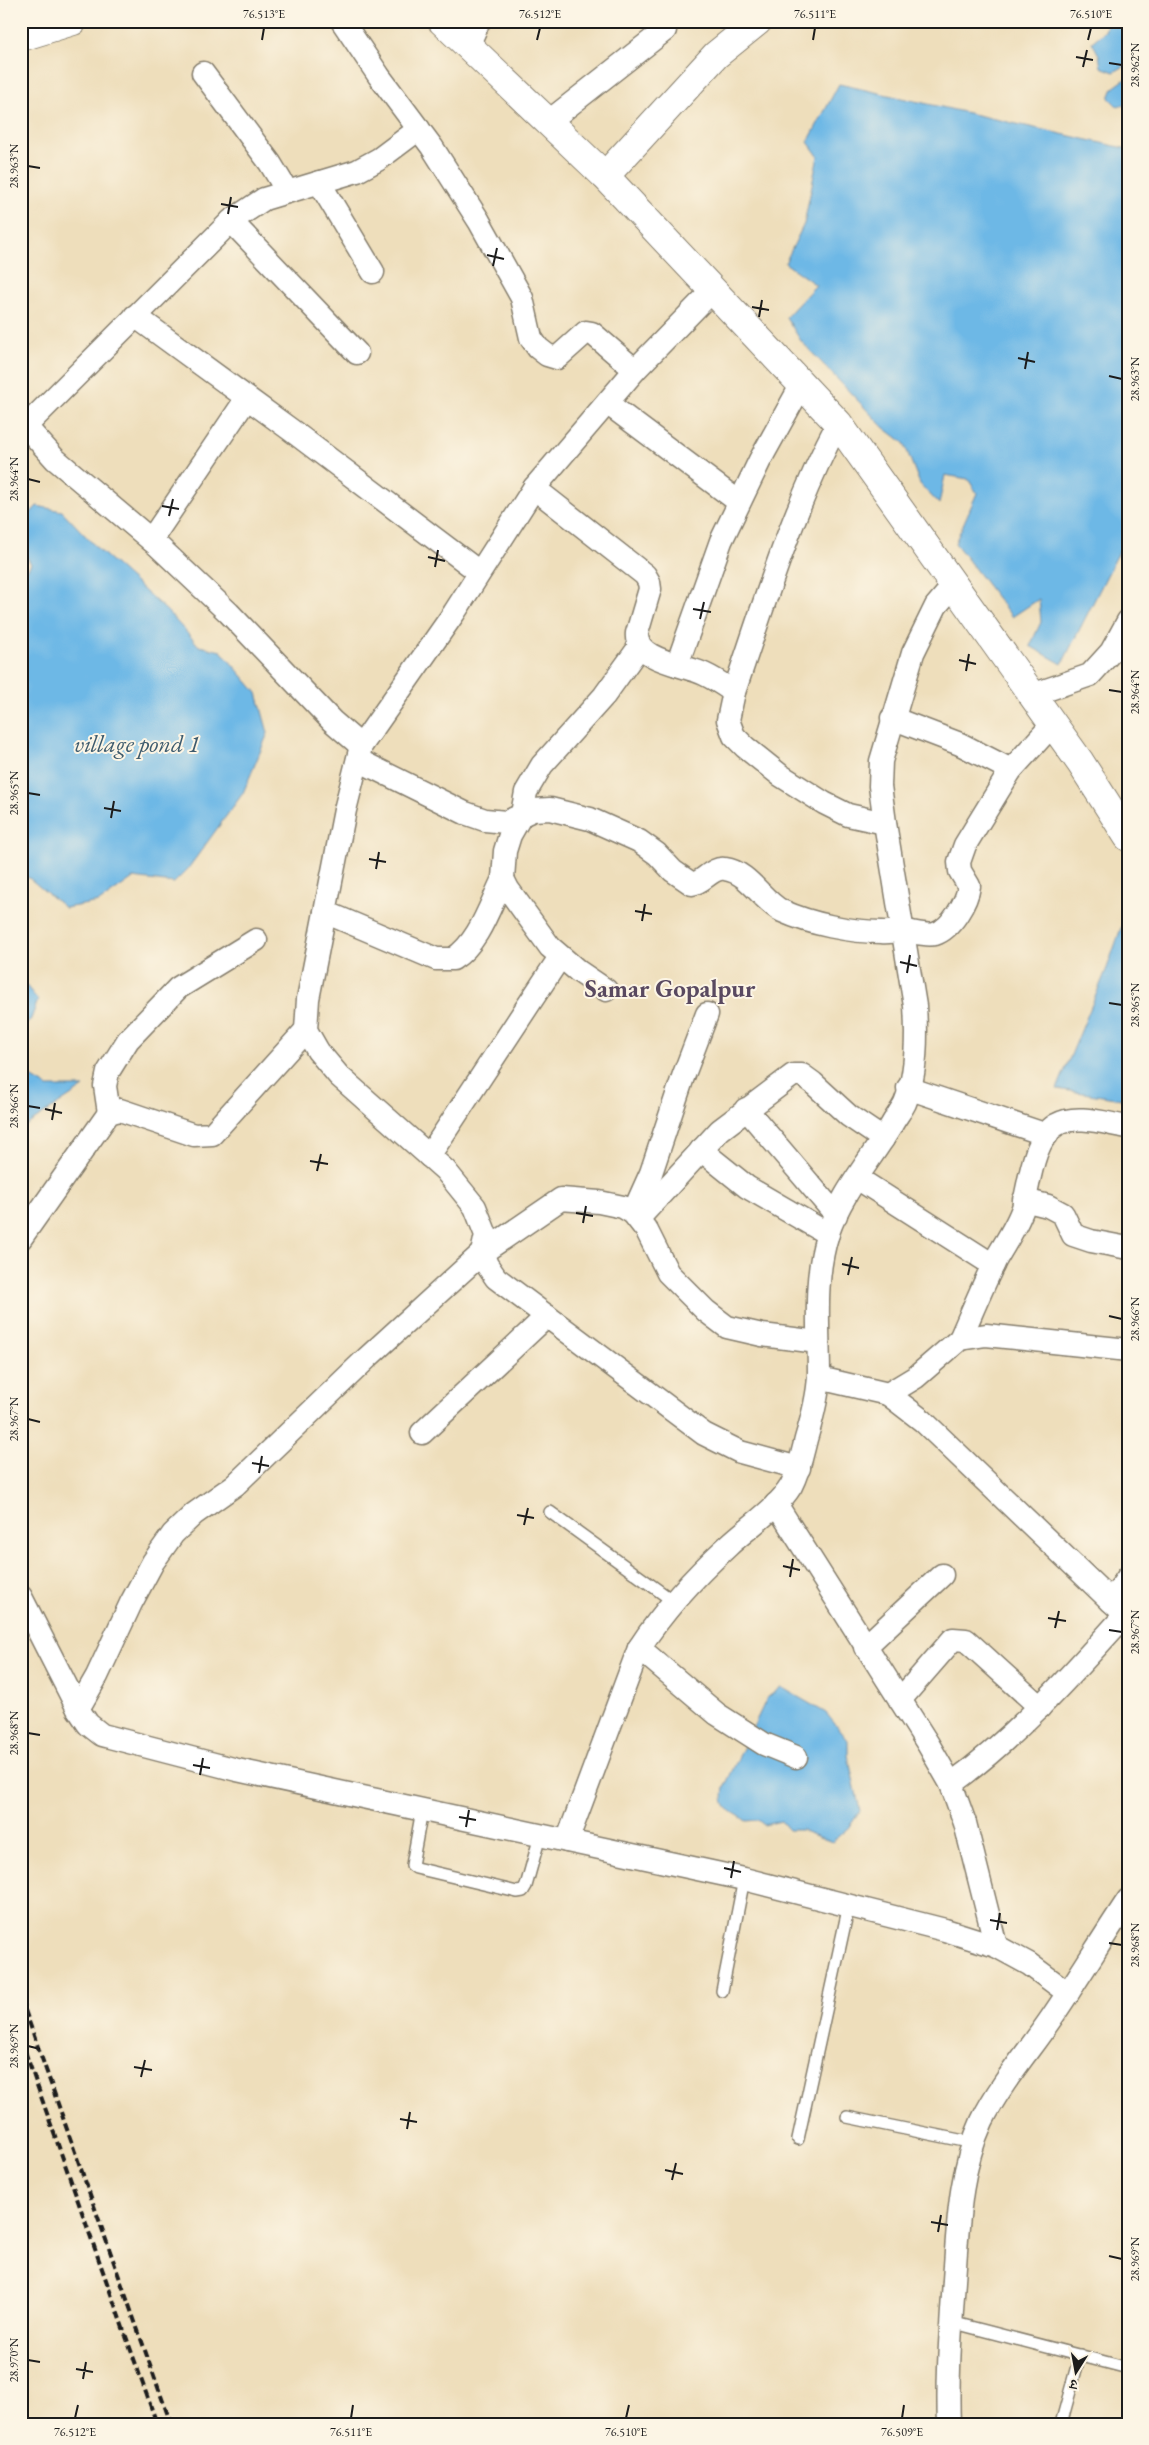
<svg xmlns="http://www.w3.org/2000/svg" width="1149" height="2445" font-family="'EB Garamond','Noto Serif Devanagari',serif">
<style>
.water{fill:#6db8e6;stroke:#446a81}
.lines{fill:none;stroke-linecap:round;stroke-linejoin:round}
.lane-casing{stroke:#857d6c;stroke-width:14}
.street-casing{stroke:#857d6c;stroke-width:25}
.secondary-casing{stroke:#857d6c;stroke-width:30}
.lane{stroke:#fff;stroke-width:11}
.street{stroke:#fff;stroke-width:22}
.secondary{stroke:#fff;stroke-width:28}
.rail{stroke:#1c1c1c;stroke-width:4;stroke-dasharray:8 4;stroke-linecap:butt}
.ticks{fill:none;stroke:#1c1c1c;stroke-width:2}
.labels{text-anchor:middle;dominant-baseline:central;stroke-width:4;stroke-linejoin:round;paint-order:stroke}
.water-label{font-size:24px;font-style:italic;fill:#3c5a6d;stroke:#fcf5e5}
.quarter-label{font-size:25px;font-weight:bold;fill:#594960;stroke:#fcf5e5}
.neatline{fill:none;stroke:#1c1c1c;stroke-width:2}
.ticks-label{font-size:12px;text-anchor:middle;fill:#1c1c1c}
</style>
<rect width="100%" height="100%" fill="#fcf5e5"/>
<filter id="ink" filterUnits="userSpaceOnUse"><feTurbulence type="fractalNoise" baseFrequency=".02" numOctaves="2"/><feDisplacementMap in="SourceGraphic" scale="10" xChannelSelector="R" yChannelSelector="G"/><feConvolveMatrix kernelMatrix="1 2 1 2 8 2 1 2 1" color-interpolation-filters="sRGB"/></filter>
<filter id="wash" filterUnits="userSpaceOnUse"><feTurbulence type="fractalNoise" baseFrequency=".0096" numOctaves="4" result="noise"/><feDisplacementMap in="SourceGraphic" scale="20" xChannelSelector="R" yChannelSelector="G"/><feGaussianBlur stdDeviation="1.12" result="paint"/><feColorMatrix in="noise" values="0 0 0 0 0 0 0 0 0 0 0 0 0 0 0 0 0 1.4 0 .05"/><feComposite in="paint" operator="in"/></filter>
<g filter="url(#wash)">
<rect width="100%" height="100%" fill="#eedebb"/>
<g class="water">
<path d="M1108,21H1128V64L1114,72L1101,67L1099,55L1092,42L1105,31Z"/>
<path d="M1128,77V104L1117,106L1109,98L1113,88Z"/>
<path d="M839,84L1128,149V534L1062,664L1030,646L1041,622L1039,599L1012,617L955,543L977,493L968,479L945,475L939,504L920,484L904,443L883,427L801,341L786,317L816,285L785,263L804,224L818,156L808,142Z"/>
<path d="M37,506L62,511L97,548L167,611L199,646L221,651L257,693L268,733L243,793L187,870L174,883L133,878L99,902L65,908L29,878L21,875V579L31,564L21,547V523Z"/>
<path d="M1128,908V1100L1057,1089L1107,968Z"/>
<path d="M21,982L24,983L38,1000L31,1019L21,1031Z"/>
<path d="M21,1071L48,1087H84L21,1129Z"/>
<path d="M781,1687L826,1713L848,1740V1755L860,1811L849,1827L832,1842L801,1830H789L781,1821L764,1825L758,1820L746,1821C731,1809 720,1811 724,1788L767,1698Z"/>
</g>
</g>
<g filter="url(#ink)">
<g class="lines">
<g class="lane-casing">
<g id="lane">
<path d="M550,1512L673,1601"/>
<path d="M422,1810L412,1865L416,1868L517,1892L523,1891L526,1886L540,1836"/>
<path d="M722,1991L744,1879"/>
<path d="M847,2117L974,2143"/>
<path d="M798,2139L849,1905"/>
<path d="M951,2322L1128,2368"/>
<path d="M1061,2424L1080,2355"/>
</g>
</g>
<g class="street-casing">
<g id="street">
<path d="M342,21L379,76L432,147L479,221L522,298L531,338L538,348L547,355L557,358L586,332L592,333L635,370"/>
<path d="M468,46L479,21"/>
<path d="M203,73L270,163L287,191"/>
<path d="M548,122L665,30"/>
<path d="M319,182L373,272"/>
<path d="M231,221L357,353"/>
<path d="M714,289L635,370L534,488L454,613L361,746L345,810L308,999L306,1030L318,1051L339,1076L445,1170L475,1207L486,1235L482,1253L487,1265L496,1278L704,1434L740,1452L799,1468"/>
<path d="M135,316L291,430L479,572"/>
<path d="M607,403L739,502"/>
<path d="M21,421L55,459L157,545L229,613L332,721L361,746"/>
<path d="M838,423C793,508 765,601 734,692L728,720L734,736L745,747L780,775L824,803L848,815L885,823"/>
<path d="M26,426L231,221L264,199L357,171L379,159L419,129"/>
<path d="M534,488L645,575L649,582L650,589L637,633C634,660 685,665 704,674C715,679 725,686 734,692"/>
<path d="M151,540L247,398"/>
<path d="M677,665L721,541L760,460L802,384"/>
<path d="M1032,695L1090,675L1111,652L1128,621"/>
<path d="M892,718L960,744L1011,770"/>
<path d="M358,760L465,813L485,820L506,822L533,810L550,809L590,819L639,841L657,854L673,871L692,884C704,882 712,867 725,869C749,872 762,901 782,911C811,924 850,932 882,932C890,933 897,930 905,931C914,932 925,936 935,934C951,929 967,902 969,886L960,871L959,862L965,845L1011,770L1053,724"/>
<path d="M325,912L436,959H453C479,943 490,905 503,879"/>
<path d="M606,990L578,971L550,947L508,889L503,879L505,851L510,835L522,814L526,792L542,765L604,696L640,646"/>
<path d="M908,1088L1047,1135"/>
<path d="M746,1109L836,1215"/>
<path d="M109,1113L105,1086L108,1072L128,1040L178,988L256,940"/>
<path d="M701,1150L747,1187L828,1234"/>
<path d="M429,1156L560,957"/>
<path d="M857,1178L993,1265"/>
<path d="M1024,1200L1048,1206L1063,1214L1073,1235L1091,1241L1128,1248"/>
<path d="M633,1213L651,1173L683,1077L707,1014"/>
<path d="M639,1218L720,1130L793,1075H802L813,1083L849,1116L883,1139"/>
<path d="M21,1238L109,1113L120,1110L194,1135L212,1134L306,1030"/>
<path d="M960,1339C972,1312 983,1285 996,1259C1005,1243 1017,1226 1023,1208C1029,1185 1033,1139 1056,1125C1076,1113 1107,1124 1128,1127"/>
<path d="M819,1378L888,1394L916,1377L960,1339L986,1335L1128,1350"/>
<path d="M888,1394L923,1421L1111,1601"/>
<path d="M422,1433L547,1316"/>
<path d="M776,1504L928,1744L951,1784L965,1823L996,1946"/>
<path d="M21,1597L78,1709L88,1724L102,1735L237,1770L744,1879L945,1930L996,1946L1029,1964L1068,1993"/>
<path d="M1122,1611L1111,1601L1128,1577"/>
<path d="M865,1647L942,1575"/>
<path d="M639,1648L717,1714L764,1744L796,1757"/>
<path d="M900,1700L953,1639L966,1640L1040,1707"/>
<path d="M78,1709L97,1676L131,1603L153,1562L173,1534L194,1514L235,1485L367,1358L482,1253L561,1199L599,1202L623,1207L633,1213L647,1231L668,1273L706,1311L727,1327L762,1335L818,1342"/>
<path d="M951,1784C1017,1736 1071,1675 1125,1615"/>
<path d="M567,1841L639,1648C664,1610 694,1577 728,1546C748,1527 777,1509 791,1486C799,1471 802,1455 806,1439C812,1419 818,1397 819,1376C819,1328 813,1280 828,1233C841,1194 870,1161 891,1126C895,1118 901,1111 905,1103C917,1074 917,1036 915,1006L885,823L880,786L881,761L913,653L936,606L953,586"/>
<path d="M949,2424C947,2376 951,2328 954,2280C958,2227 959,2171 982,2121C1000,2084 1029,2051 1052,2017C1078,1979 1102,1939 1128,1900"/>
</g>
</g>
<g class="secondary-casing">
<g id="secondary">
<path d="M442,21L605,176L838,423L1080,762L1128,837"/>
<path d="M21,37L73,21"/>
<path d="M605,176L716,55L758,21"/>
</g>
</g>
<use href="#lane" class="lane"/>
<use href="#street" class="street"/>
<use href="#secondary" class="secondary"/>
<g class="rail">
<path d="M21,1999L171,2424"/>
<path d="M21,2040L157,2424"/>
</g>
</g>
</g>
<path class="ticks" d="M262,40L264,28M537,40L540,28M813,40L815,28M1088,40L1091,28M1076,57L1093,60M1109,63L1122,65M1083,67L1087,50M28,166L40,168M221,204L238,207M228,214L231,197M487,255L504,259M493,266L497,248M752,307L769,310M759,317L762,300M1018,358L1035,362M1025,369L1028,352M1109,376L1122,379M28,479L40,482M162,506L179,509M169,516L173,499M428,557L445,561M435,567L438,550M693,609L711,612M700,619L704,602M959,660L976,664M966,671L969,654M1109,690L1122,692M28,793L40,795M104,808L121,811M111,818L114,801M369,859L386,862M376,869L379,852M635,911L652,914M642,921L645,904M900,962L917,966M907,973L910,955M1109,1003L1122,1005M28,1106L40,1108M45,1109L62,1113M52,1120L55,1103M310,1161L328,1164M317,1171L321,1154M576,1213L593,1216M583,1223L586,1206M842,1264L859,1268M848,1275L852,1257M1109,1316L1122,1319M28,1419L40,1422M252,1463L269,1466M259,1473L262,1456M517,1515L534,1518M524,1525L528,1508M783,1566L800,1570M790,1577L793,1559M1048,1618L1066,1621M1055,1628L1059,1611M1109,1630L1122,1632M28,1733L40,1735M193,1765L210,1768M200,1775L203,1758M459,1817L476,1820M466,1827L469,1810M724,1868L741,1872M731,1878L734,1861M990,1920L1007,1923M997,1930L1000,1913M1109,1943L1122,1945M28,2046L40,2049M134,2067L152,2070M141,2077L145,2060M400,2119L417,2122M407,2129L410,2112M665,2170L683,2174M672,2180L676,2163M931,2222L948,2225M938,2232L941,2215M1109,2256L1122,2259M28,2360L40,2362M76,2369L93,2372M83,2379L86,2362M75,2418L78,2405M351,2418L353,2405M626,2418L629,2405M902,2418L904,2405"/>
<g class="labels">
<g class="water-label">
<text x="137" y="743">village pond 1</text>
</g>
<g class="quarter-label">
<text x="670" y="988">Samar Gopalpur</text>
</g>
</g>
<rect width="1149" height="2445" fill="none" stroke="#fcf5e5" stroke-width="55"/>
<g transform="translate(1076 2372) rotate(191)" stroke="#fcf5e5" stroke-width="4" paint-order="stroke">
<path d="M0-4L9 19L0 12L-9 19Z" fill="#1c1c1c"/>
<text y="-8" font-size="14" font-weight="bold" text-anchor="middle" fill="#1c1c1c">उ</text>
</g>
<rect x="28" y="28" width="1094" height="2390" class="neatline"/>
<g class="ticks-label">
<text x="264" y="18">76.513°E</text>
<text x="540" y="18">76.512°E</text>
<text x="815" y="18">76.511°E</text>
<text x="1091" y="18">76.510°E</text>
<text transform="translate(1135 65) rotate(-90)" y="4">28.962°N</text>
<text transform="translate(14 166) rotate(-90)" y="4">28.963°N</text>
<text transform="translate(1135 379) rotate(-90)" y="4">28.963°N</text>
<text transform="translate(14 479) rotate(-90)" y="4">28.964°N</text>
<text transform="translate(1135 692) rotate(-90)" y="4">28.964°N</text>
<text transform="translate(14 793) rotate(-90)" y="4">28.965°N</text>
<text transform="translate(1135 1005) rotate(-90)" y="4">28.965°N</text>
<text transform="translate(14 1106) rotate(-90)" y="4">28.966°N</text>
<text transform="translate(1135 1319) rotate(-90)" y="4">28.966°N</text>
<text transform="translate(14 1419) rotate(-90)" y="4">28.967°N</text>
<text transform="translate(1135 1632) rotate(-90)" y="4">28.967°N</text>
<text transform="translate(14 1733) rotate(-90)" y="4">28.968°N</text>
<text transform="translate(1135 1945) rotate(-90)" y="4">28.968°N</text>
<text transform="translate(14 2046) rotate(-90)" y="4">28.969°N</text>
<text transform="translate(1135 2259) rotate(-90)" y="4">28.969°N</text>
<text transform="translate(14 2360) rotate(-90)" y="4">28.970°N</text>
<text x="75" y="2436">76.512°E</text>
<text x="351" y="2436">76.511°E</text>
<text x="626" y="2436">76.510°E</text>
<text x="902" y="2436">76.509°E</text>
</g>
</svg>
